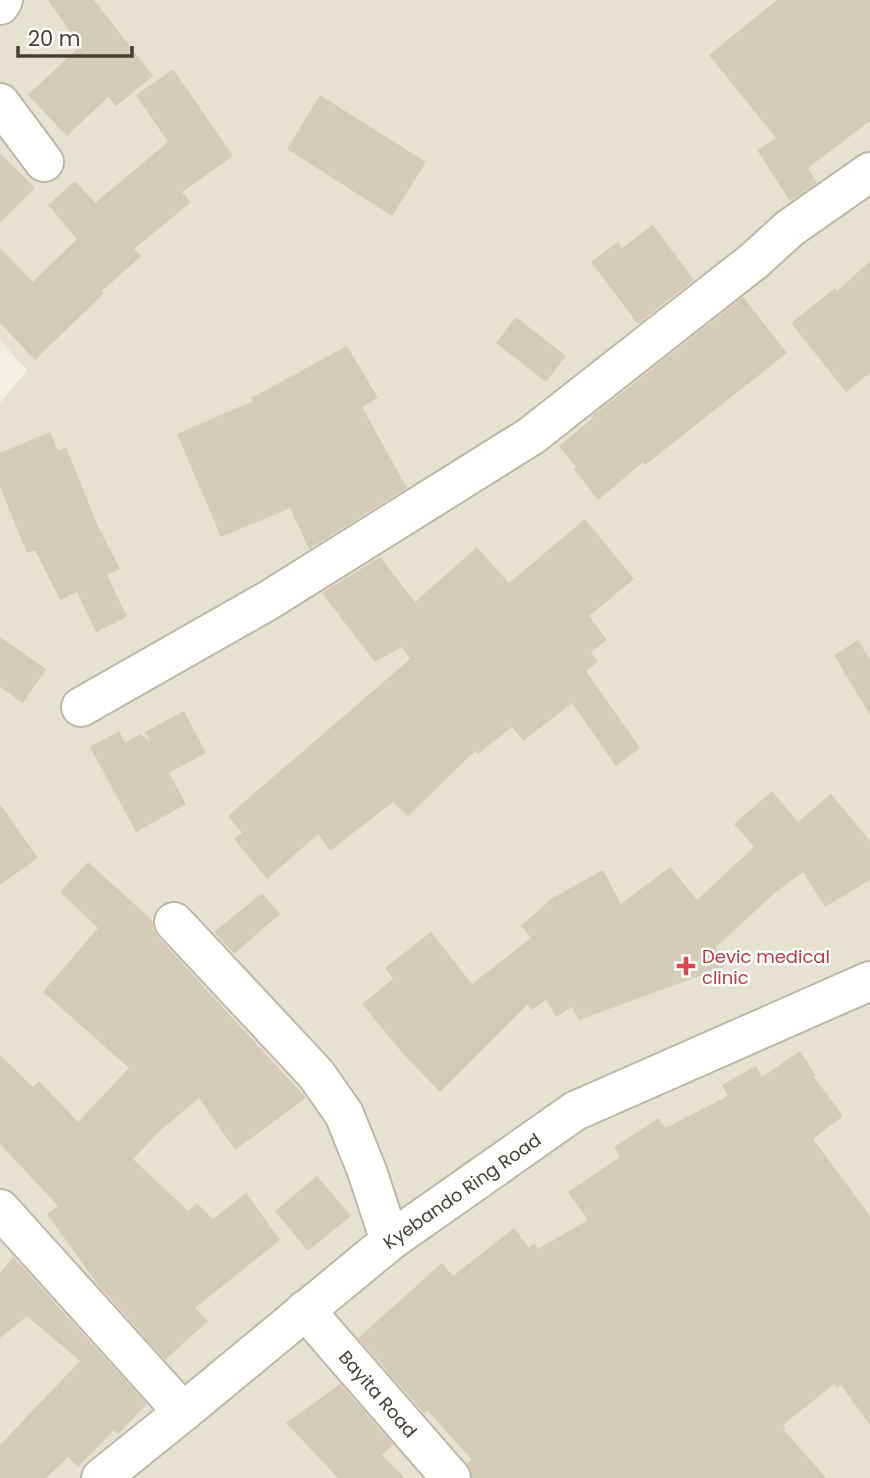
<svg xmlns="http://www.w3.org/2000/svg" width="870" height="1478" font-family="Poppins,sans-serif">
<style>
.residential{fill:#e7e1d2}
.building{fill:#d5cbb9}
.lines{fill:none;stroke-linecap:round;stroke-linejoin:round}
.minor-casing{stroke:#bfb7a7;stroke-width:42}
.minor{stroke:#fff;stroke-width:38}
.health-dot{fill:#e0444e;stroke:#fff;stroke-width:2.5}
.labels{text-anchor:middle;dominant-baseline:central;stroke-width:5;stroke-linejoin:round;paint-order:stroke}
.health-label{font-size:18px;fill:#be3a42;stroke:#fff;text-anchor:start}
.street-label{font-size:18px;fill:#463f34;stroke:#fff}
</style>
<rect width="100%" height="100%" fill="#f3efe5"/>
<path class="residential" d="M0,0H870V1478H0V403L27,370L0,340Z"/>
<g class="building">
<path d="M48,0H94L153,76L116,106L108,97L67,136L28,95L80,46Z"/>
<path d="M777,0H870V121L808,168L817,183L790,201L757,150L776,138L709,55Z"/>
<path d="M173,69L233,156L182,192L191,202L134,249L141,256L102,291L104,293L35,360L0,323V248L33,282L77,239L48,205L75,181L95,203L168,142L136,95Z"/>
<path d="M320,95L426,162L392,216L287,149Z"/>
<path d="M0,153L35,188L0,223Z"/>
<path d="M653,225L694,280L638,324L591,262L618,242L622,248Z"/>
<path d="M870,261V373L846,392L791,323L835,288L837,291Z"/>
<path d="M743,297L787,353L645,465L643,462L598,500L574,469L576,467L559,446L593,418L591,417Z"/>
<path d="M516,317L566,356L546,382L496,343Z"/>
<path d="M347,346L378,398L362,407L407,488L309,549L290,508L221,537L177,434L253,401L251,398Z"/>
<path d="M50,432L58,451L66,447L98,526L120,569L107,575L127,617L96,632L77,592L60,600L35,550L27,553L0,487V453Z"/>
<path d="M585,519L634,579L589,616L607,640L591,652L598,662L586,671L640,748L616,766L572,703L523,741L512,727L478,754L475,751L408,816L393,802L330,851L318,834L267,879L234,839L242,833L228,816L410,659L402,647L375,662L322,593L380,557L415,602L477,547L509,583Z"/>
<path d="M0,637L46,669L23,703L0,687Z"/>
<path d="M858,640L870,660V715L834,655Z"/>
<path d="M184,711L206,753L169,773L186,804L136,832L90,747L119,731L125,743L140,734L150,741L145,732Z"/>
<path d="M772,791L798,822L831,794L870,841V880L825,907L803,872L776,892L716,947L724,967L579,1020L572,1007L556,1017L546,1000L532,1010L528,1004L440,1092L404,1055L362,1004L393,979L385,968L431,932L472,984L531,938L521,926L551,899L603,870L621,904L670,867L697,900L754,847L734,824Z"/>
<path d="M0,804L38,858L0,885Z"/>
<path d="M88,862L153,921V928L158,937L306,1098L235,1150L199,1098L160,1131L133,1159L188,1211L197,1203L213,1219L246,1193L280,1240L195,1308L208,1321L165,1360L99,1286L47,1214L58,1206L0,1144V1055L33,1087L39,1081L78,1122L129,1068L43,992L98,928L60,892Z"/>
<path d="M262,893L280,914L234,954L214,932Z"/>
<path d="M800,1051L816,1076L814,1077L843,1116L813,1139L870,1216V1425L841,1385L837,1388L834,1384L783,1425L786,1428L784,1430L826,1478H472L467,1463L472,1460L427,1410L424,1413L358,1338L442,1263L453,1276L514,1228L529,1248L534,1243L538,1249L588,1220L568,1192L620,1157L614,1147L659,1118L665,1128L728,1096L722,1085L756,1066L762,1077Z"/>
<path d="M317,1176L351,1216L308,1251L275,1211Z"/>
<path d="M13,1257L147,1404L118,1434L114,1430L78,1467L68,1457L46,1478H0V1445L80,1361L27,1316L0,1338V1273Z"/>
<path d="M340,1384L393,1444L382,1455L405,1478H338L286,1423Z"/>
</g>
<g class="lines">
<g class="minor-casing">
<g id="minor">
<path d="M0,5L3,0"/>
<path d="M0,103L44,162"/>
<path d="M81,707L269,600L531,436L755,260L790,228L870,172"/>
<path d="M174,922L316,1074L344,1114L367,1171L390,1241"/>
<path d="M0,1209L183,1412"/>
<path d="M305,1310L451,1478"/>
<path d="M101,1478L183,1412L390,1241L575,1111L870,981"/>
</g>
</g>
<use href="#minor" class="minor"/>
</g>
<path class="health-dot" d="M682.5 955.5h7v7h7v7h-7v7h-7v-7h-7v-7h7z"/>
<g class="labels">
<g class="health-label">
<text x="702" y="956">Devic medical<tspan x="702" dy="21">clinic</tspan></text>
</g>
<g class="street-label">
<text transform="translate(462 1191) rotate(-35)">Kyebando Ring Road</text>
<text transform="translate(378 1394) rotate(49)">Bayita Road</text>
</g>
</g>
<path d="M18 46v10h114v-10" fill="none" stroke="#463f34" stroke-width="3.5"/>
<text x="28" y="46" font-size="21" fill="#463f34" stroke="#ffffff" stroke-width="5" paint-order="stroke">20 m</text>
</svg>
